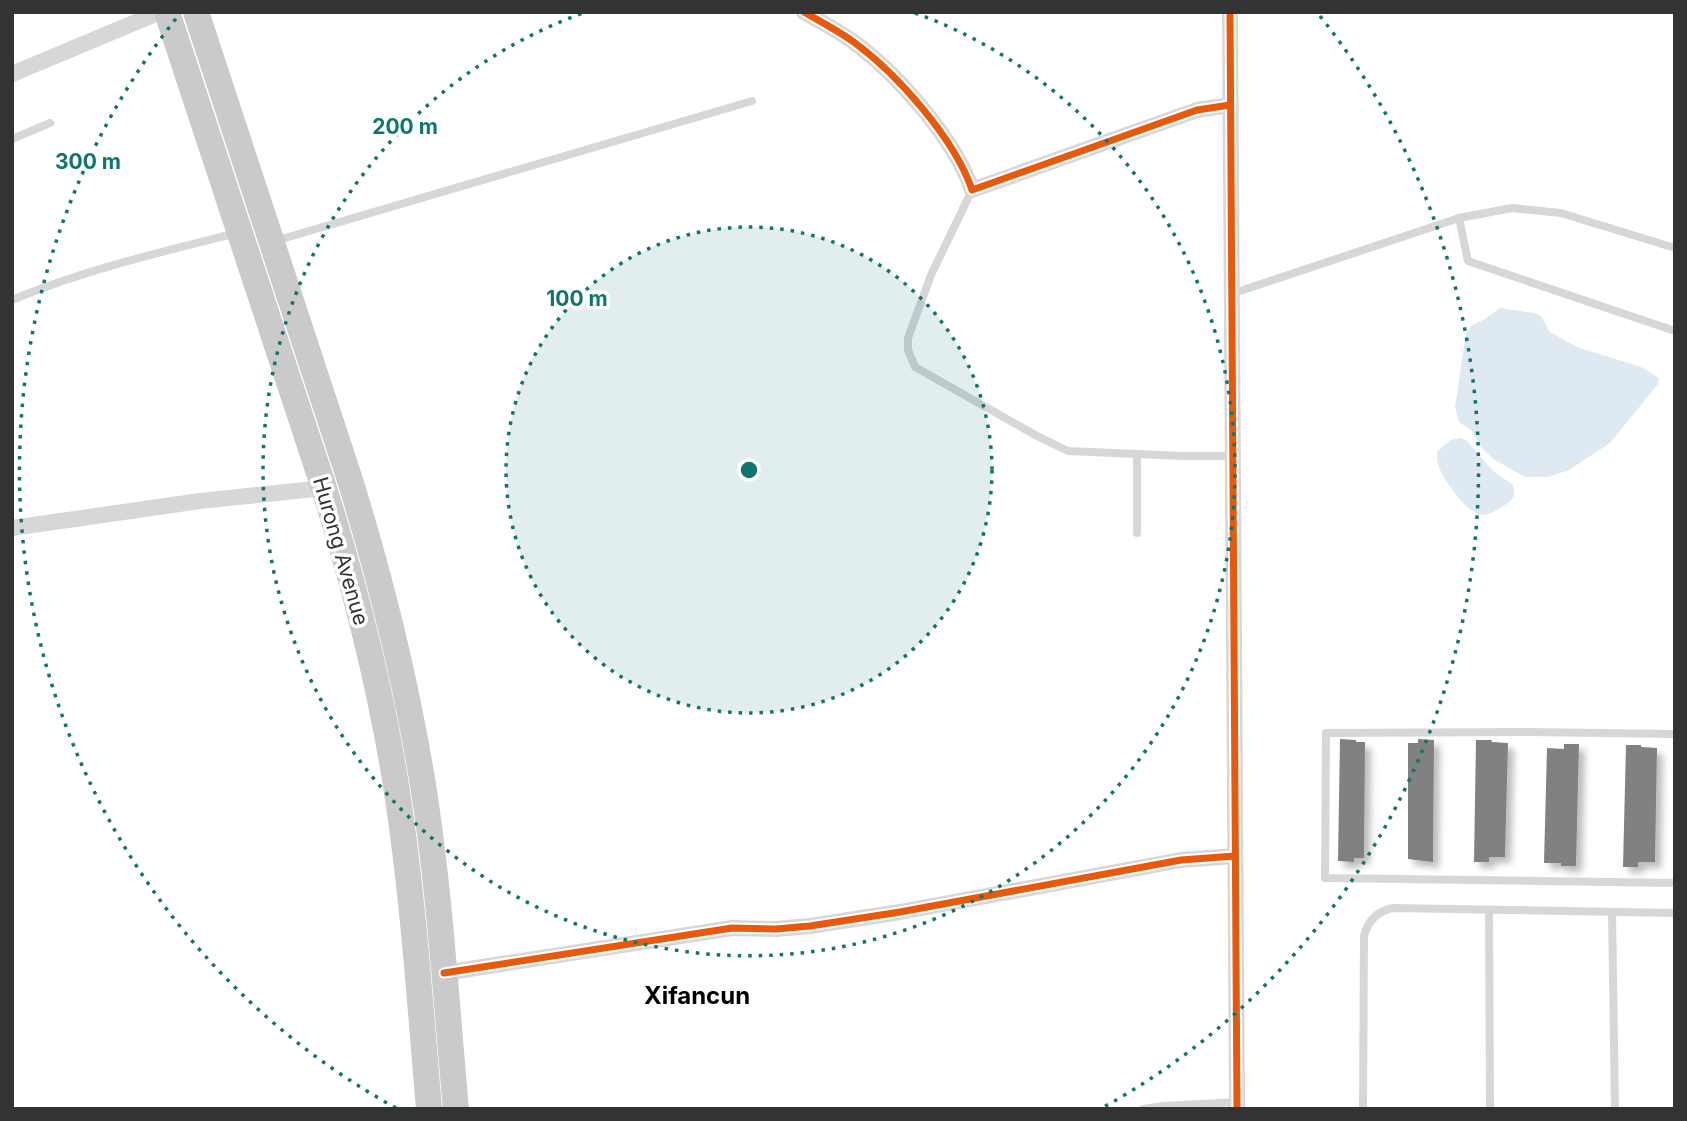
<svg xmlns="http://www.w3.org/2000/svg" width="1687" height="1121" font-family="Inter,sans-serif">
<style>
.water{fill:#dee9f2}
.building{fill:#818181;filter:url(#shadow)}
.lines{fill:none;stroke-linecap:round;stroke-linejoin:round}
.lane{stroke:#d7d7d7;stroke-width:8}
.street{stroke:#d7d7d7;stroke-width:16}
.primary{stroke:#cacaca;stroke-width:26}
.cycleway-casing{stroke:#fff;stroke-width:11}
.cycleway{stroke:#e8590c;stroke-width:7}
.ring{fill:none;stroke:#0f766e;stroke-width:3.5;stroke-dasharray:3.5 7}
.labels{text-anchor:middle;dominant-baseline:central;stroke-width:7;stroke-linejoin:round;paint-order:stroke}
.street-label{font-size:21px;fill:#333;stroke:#fff}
.quarter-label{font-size:24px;font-weight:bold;fill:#000;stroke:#fff}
.centre{fill:#0f766e;stroke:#fff;stroke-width:3.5}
.ring-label{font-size:21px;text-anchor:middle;font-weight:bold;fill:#0f766e;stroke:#fff;stroke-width:7;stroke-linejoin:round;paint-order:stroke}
</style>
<defs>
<filter id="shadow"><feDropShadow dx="6" dy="6" stdDeviation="3.5" flood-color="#0004"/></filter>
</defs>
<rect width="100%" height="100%" fill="#fff"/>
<g class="water">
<path d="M1500,308L1535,313L1541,316L1550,332L1577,347L1641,367L1659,378L1658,384L1610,443L1569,470L1548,477H1525L1493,459L1481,447L1472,431L1459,422L1455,407L1466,333L1471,326L1485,319Z"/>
<path d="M1461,438L1466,440L1492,470L1513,485C1514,490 1515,491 1514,496C1511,503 1489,516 1482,515C1467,513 1444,481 1439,467C1437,462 1437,457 1437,451L1451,440Z"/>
</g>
<g class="building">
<path d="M1340,739L1356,740V742H1365L1364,858H1354V862L1338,861Z"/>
<path d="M1418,739L1434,740L1433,862L1408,859V743H1418Z"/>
<path d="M1476,740H1492L1491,742L1508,743L1505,857H1489V862H1474Z"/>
<path d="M1564,744H1579L1576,866H1561V863H1544L1547,748L1564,749Z"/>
<path d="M1626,745H1641V747L1657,748L1655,862H1638V867H1623Z"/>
</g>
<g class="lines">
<g class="lane">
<path d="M12,139L50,123"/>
<path d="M972,190L931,275L908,338V350L915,367L1037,436L1068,451L1183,456H1233"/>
<path d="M1459,218L1512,208L1561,213L1675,248"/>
<path d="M275,241L752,101"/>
<path d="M1231,294L1459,218L1468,261L1675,331"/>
<path d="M12,300C84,270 161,252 237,233"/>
<path d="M1137,454V533"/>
<path d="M1675,734L1528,732L1326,733L1325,878L1675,883"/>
<path d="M1489,910L1490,1109"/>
<path d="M1612,912L1615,1109"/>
<path d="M1143,1109L1163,1106L1237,1102"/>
<path d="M1363,1109L1364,936C1368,920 1378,911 1393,908L1675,913"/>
</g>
<g class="street">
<path d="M804,12C821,22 839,31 855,43C897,74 955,139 972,190L1197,110L1230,105"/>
<path d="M1230,12L1237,1109"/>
<path d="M12,74L160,12"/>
<path d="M12,528L200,501L324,488"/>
<path d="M444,973L732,928L776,929L810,926L900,912L1181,860L1235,856"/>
</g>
<g class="primary">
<path d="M167,12L324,488C355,587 381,688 397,792C413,897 420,1003 429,1109"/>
<path d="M196,12L350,480C381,580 406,681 423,785C440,892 446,1001 456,1109"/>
</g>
<g class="cycleway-casing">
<g id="cycleway">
<path d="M804,12C821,22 839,31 855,43C897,74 955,139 972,190L1197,110L1230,105"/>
<path d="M1230,12L1237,1109"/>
<path d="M444,973L732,928L776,929L810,926L900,912L1181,860L1235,856"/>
</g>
</g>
<use href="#cycleway" class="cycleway"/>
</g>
<circle cx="749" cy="470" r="243" fill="#0f766e" fill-opacity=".12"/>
<g class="ring">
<circle cx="749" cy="470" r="243"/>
<path d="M915 13A486 486 0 1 1 583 13"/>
<path d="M396 1108A729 729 0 0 1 178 16M1320 16A729 729 0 0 1 1102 1108"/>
</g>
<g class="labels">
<g class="street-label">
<text transform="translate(341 551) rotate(74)">Hurong Avenue</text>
</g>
<g class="quarter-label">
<text x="697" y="995">Xifancun</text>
</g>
</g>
<circle cx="749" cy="470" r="10" class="centre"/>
<g class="ring-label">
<text x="405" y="134">200 m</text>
<text x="88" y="169">300 m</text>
<text x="577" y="306">100 m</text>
</g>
<rect width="1687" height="1121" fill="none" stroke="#333333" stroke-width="28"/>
</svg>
